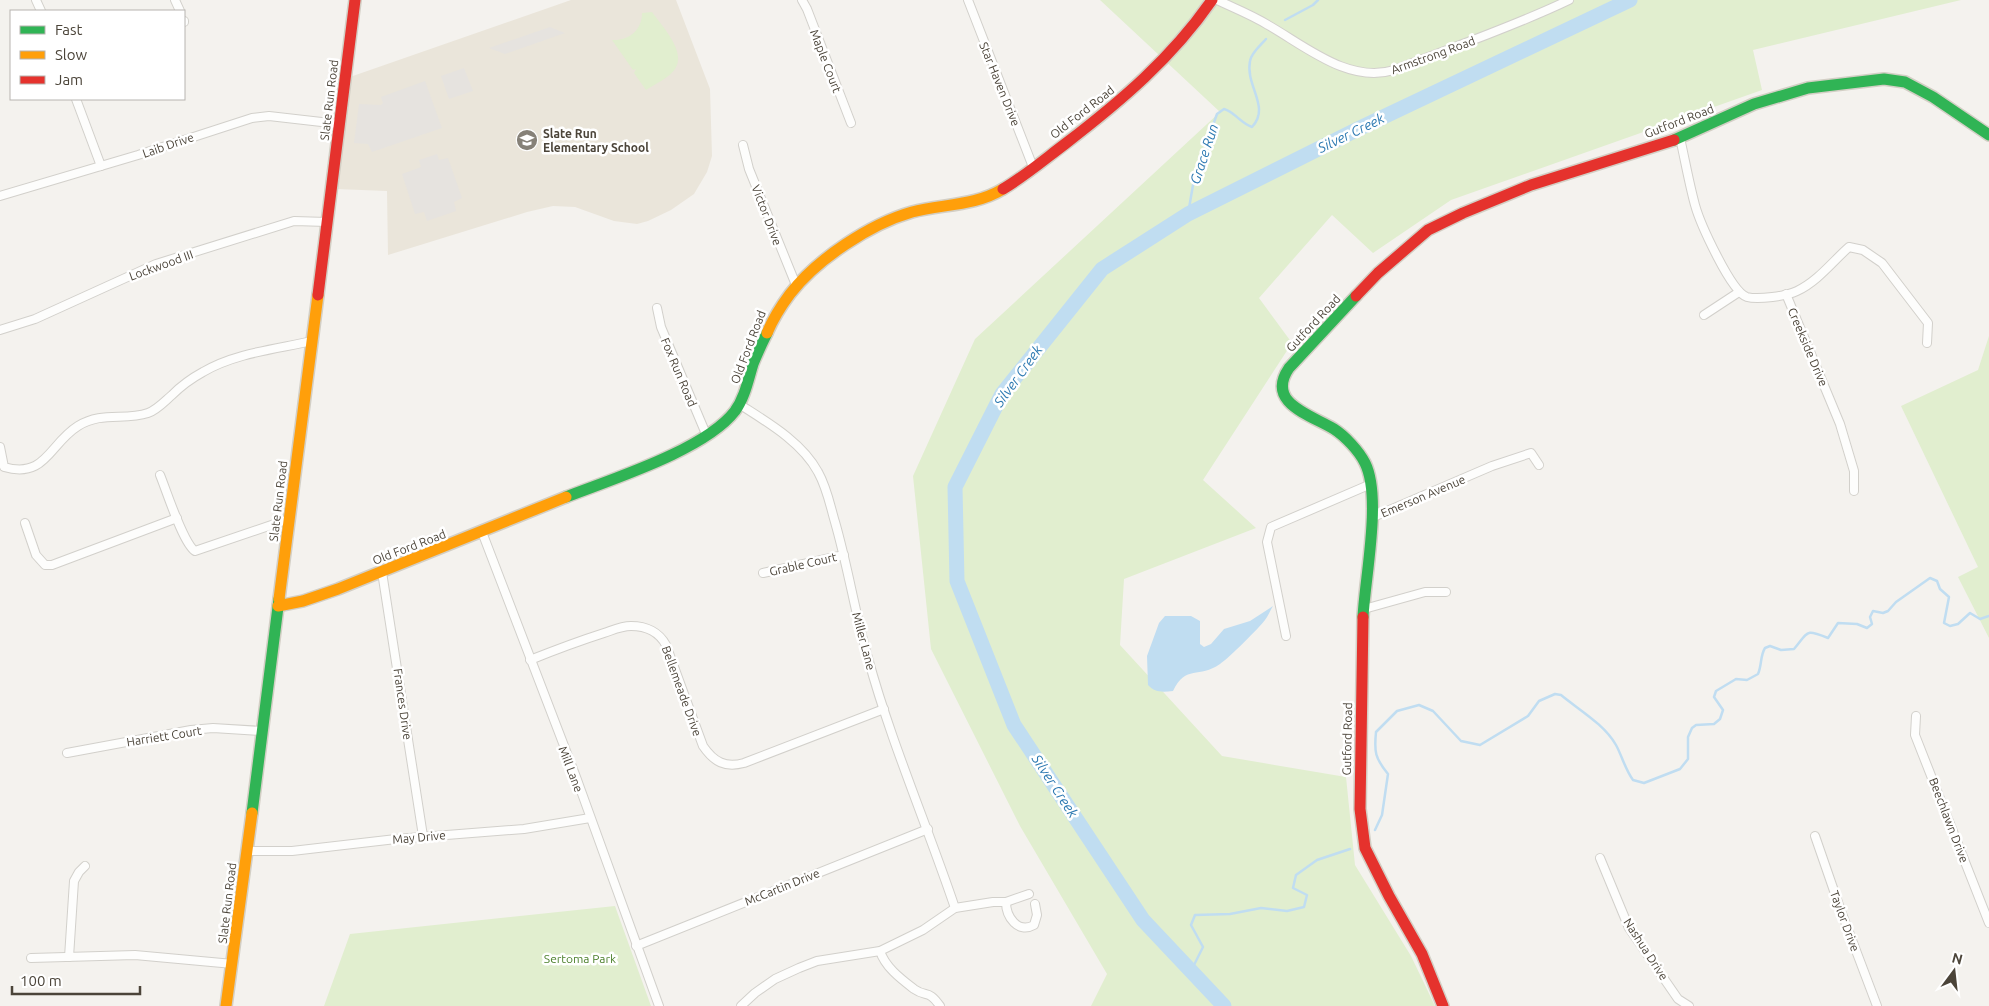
<svg xmlns="http://www.w3.org/2000/svg" width="1989" height="1006" font-family="Ubuntu,sans-serif">
<style>
.education{fill:#eae5da}
.green{fill:#e1eecf}
.parking{fill:#e6e3df}
.water{fill:#c0ddf1}
.lines{fill:none;stroke-linecap:round;stroke-linejoin:round}
.stream{stroke:#c0ddf1;stroke-width:2.5}
.river{stroke:#c0ddf1;stroke-width:15}
.street-casing{stroke:#d2d0cb;stroke-width:10}
.fast-casing{stroke:#d3cfc5;stroke-width:14}
.slow-casing{stroke:#d3cfc5;stroke-width:14}
.jam-casing{stroke:#d3cfc5;stroke-width:14}
.street{stroke:#fdfdfc;stroke-width:8}
.fast{stroke:#30b455;stroke-width:11}
.slow{stroke:#ff9f0a;stroke-width:11}
.jam{stroke:#e5322d;stroke-width:11}
.labels{text-anchor:middle;dominant-baseline:central;stroke-width:5;stroke-linejoin:round;paint-order:stroke}
.street-label{font-size:12px;fill:#4b4439;stroke:#fff}
.poi-label{font-size:12px;font-weight:bold;fill:#4b4439;stroke:#fff;text-anchor:start}
.park-label{font-size:12px;fill:#4a7f2a;stroke:#fff}
.water-label{font-size:14px;font-style:italic;fill:#2e7ab2;stroke:#fff}
</style>
<rect width="100%" height="100%" fill="#f4f2ee"/>
<path class="education" d="M571,0H676L710,89L712,156L707,172L694,194L671,210L648,221L637,224L614,221L575,207L553,206L527,212L388,255L387,191L336,189L350,77Z"/>
<g class="green">
<path d="M1100,0H1961L1753,50L1762,90L1451,200L1373,253L1332,215L1259,298L1292,343L1203,480L1256,528L1124,579L1120,645L1222,756L1346,777L1355,865L1411,956L1435,1006H1091L1107,974L1020,826L931,649L913,476L975,339L1220,112Z"/>
<path d="M652,12C662,26 687,52 675,69C669,78 655,84 646,90L634,73L636,69L633,70L612,40C629,41 642,30 642,13Z"/>
<path d="M1989,336V638L1958,577L1978,567L1901,406L1978,370Z"/>
<path d="M615,906L651,1006H324L350,934Z"/>
</g>
<g class="parking">
<path d="M550,27L565,33L505,54L489,48Z"/>
<path d="M464,68L473,91L449,99L441,76Z"/>
<path d="M425,81L442,128L372,152L368,144L354,143L359,104L381,105L383,103L381,97Z"/>
<path d="M437,154L439,160L448,158L462,198L454,202L456,211L427,221L424,212L415,214L402,174L421,167L419,160Z"/>
</g>
<path class="water" d="M1273,606C1270,611 1268,616 1265,620C1259,628 1229,658 1220,664C1199,679 1186,664 1173,691C1163,692 1155,693 1148,685L1147,656L1159,623L1165,616H1191L1200,621V644L1204,647L1211,644L1224,629L1250,621Z"/>
<g class="lines">
<g class="stream">
<path d="M1285,20L1313,5L1318,0"/>
<path d="M1188,214L1193,185L1207,151L1213,125L1217,114L1224,109C1235,112 1240,123 1252,127C1271,107 1245,86 1250,61C1251,53 1261,45 1266,39"/>
<path d="M1375,830L1382,815L1388,774C1375,758 1374,752 1376,732L1397,711L1419,705L1433,711L1461,741L1480,745L1528,716L1539,701L1555,694L1561,695C1579,710 1604,724 1616,745C1622,756 1625,769 1633,780L1644,783L1680,769L1688,759V737L1692,728L1696,725L1714,724L1720,719L1723,710L1714,697L1716,691L1736,679L1747,680L1758,674C1762,665 1760,656 1765,648L1770,646L1781,650L1794,649C1809,631 1805,629 1828,638L1838,623L1857,624L1867,628L1872,624L1870,617L1873,611L1883,613L1888,611L1896,602L1930,578L1937,581L1940,589L1949,597L1944,623L1950,626L1958,624L1970,613L1980,619L1989,616"/>
<path d="M1191,971L1203,947L1191,925L1195,915L1230,914L1261,908L1287,911L1304,907L1307,895L1293,888L1296,875L1317,860L1350,849"/>
</g>
<path class="river" d="M1224,1006L1143,920L1014,725L957,581L955,487L1002,394L1102,269L1188,214L1360,128L1630,0"/>
<g class="street-casing">
<g id="street">
<path d="M36,0L41,11"/>
<path d="M175,0L180,11"/>
<path d="M802,0L807,9L851,123"/>
<path d="M968,0L1033,167"/>
<path d="M1217,0C1234,8 1252,15 1268,25C1305,46 1349,84 1394,70C1453,47 1513,27 1569,0"/>
<path d="M184,21V22"/>
<path d="M76,99L101,166"/>
<path d="M1680,138C1685,160 1689,183 1695,205C1700,223 1731,292 1747,297C1758,300 1787,296 1797,291C1818,281 1832,262 1849,247L1863,250L1882,263L1928,323L1927,343"/>
<path d="M743,145L749,169L796,285"/>
<path d="M0,196L138,155L252,118L269,116L339,124"/>
<path d="M1786,294L1840,424L1854,471V491"/>
<path d="M657,308L661,327L706,434"/>
<path d="M1704,315L1739,292"/>
<path d="M0,330L35,319L156,264L294,221L327,222"/>
<path d="M739,404C767,422 802,442 818,472C827,488 830,505 835,522C848,567 855,613 868,658C891,742 927,825 955,908"/>
<path d="M0,447L4,467C46,479 49,444 78,426C102,411 124,421 148,413C157,410 165,401 172,395C181,386 192,378 203,372C235,353 277,349 312,341"/>
<path d="M160,475C167,492 183,543 195,551L289,519"/>
<path d="M1371,518L1492,466L1531,453L1539,465"/>
<path d="M25,523L36,555L45,565H52L177,518"/>
<path d="M482,532L576,777L659,1006"/>
<path d="M382,572L423,836"/>
<path d="M763,573L844,555"/>
<path d="M1364,609L1425,592H1446"/>
<path d="M1286,636L1267,542L1271,527L1371,484"/>
<path d="M530,660C555,650 579,641 604,633C613,630 621,626 631,626C646,626 659,632 666,645L703,746C714,762 725,768 744,763L884,709"/>
<path d="M1916,716L1915,735L1989,923"/>
<path d="M67,753L191,730L213,728L262,731"/>
<path d="M1815,836L1841,911L1877,1006"/>
<path d="M247,851H292L396,839L524,829L590,818"/>
<path d="M1600,858L1629,928L1678,999L1689,1006"/>
<path d="M1006,902C1006,917 1018,934 1034,925L1037,915L1035,904"/>
<path d="M636,946L928,829"/>
<path d="M880,951C885,967 901,979 914,989C927,998 928,989 940,1006"/>
<path d="M69,957L74,881L79,872L85,866"/>
<path d="M31,958L135,955L233,964"/>
<path d="M741,1006L755,993L775,979L799,968L817,961L880,951L923,930L955,908L993,902H1006L1029,894"/>
</g>
</g>
<g class="fast-casing">
<g id="fast">
<path d="M1674,140L1754,104L1808,88L1884,79L1905,82L1933,97L1989,135"/>
<path d="M1356,296L1289,368C1265,403 1311,415 1334,429C1345,436 1359,451 1365,463C1382,497 1365,577 1363,617"/>
<path d="M566,497C612,479 705,450 735,411C745,397 748,380 753,364C757,354 762,343 767,333"/>
<path d="M252,813L279,599"/>
</g>
</g>
<g class="slow-casing">
<g id="slow">
<path d="M767,333C773,319 781,306 790,294C817,259 870,224 912,212C943,204 975,206 1003,189"/>
<path d="M279,599L318,295"/>
<path d="M278,606L303,601L338,589L566,497"/>
<path d="M226,1006L252,813"/>
</g>
</g>
<g class="jam-casing">
<g id="jam">
<path d="M1003,189C1025,176 1045,159 1065,144C1121,101 1172,58 1212,0"/>
<path d="M318,295L355,0"/>
<path d="M1356,296L1378,273L1428,230L1463,213L1531,185L1674,140"/>
<path d="M1363,617L1360,809L1365,848L1389,896L1422,954L1443,1006"/>
</g>
</g>
<use href="#street" class="street"/>
<use href="#fast" class="fast"/>
<use href="#slow" class="slow"/>
<use href="#jam" class="jam"/>
</g>
<defs>
<g id="school-disc" transform="scale(1.125)"><circle r="9.5" fill="#868178" stroke="#fff"/><path d="M0-5L7-2L0 1L-7-2ZM-4 1L0 2.5L4 1V4Q0 6-4 4Z" fill="#fff"/></g>
</defs>
<g fill-rule="evenodd">
<use href="#school-disc" x="527" y="140"/>
</g>
<g class="labels">
<g class="street-label">
<text transform="translate(1433 55) rotate(-20)">Armstrong Road</text>
<text transform="translate(826 61) rotate(69)">Maple Court</text>
<text transform="translate(1000 84) rotate(68)">Star Haven Drive</text>
<text transform="translate(329 100) rotate(-83)">Slate Run Road</text>
<text transform="translate(1082 112) rotate(-38)">Old Ford Road</text>
<text transform="translate(1679 121) rotate(-21)">Gutford Road</text>
<text transform="translate(168 145) rotate(-19)">Laib Drive</text>
<text transform="translate(767 215) rotate(69)">Victor Drive</text>
<text transform="translate(161 265) rotate(-20)">Lockwood III</text>
<text transform="translate(1313 323) rotate(-47)">Gutford Road</text>
<text transform="translate(748 347) rotate(-69)">Old Ford Road</text>
<text transform="translate(1808 347) rotate(67)">Creekside Drive</text>
<text transform="translate(679 372) rotate(67)">Fox Run Road</text>
<text transform="translate(1423 496) rotate(-23)">Emerson Avenue</text>
<text transform="translate(278 501) rotate(-83)">Slate Run Road</text>
<text transform="translate(409 547) rotate(-21)">Old Ford Road</text>
<text transform="translate(803 564) rotate(-13)">Grable Court</text>
<text transform="translate(864 641) rotate(75)">Miller Lane</text>
<text transform="translate(682 691) rotate(70)">Bellemeade Drive</text>
<text transform="translate(403 704) rotate(82)">Frances Drive</text>
<text transform="translate(164 736) rotate(-9)">Harriett Court</text>
<text transform="translate(1347 739) rotate(-89)">Gutford Road</text>
<text transform="translate(571 769) rotate(69)">Mill Lane</text>
<text transform="translate(1949 820) rotate(69)">Beechlawn Drive</text>
<text transform="translate(419 837) rotate(-5)">May Drive</text>
<text transform="translate(782 887) rotate(-22)">McCartin Drive</text>
<text transform="translate(227 903) rotate(-83)">Slate Run Road</text>
<text transform="translate(1845 921) rotate(70)">Taylor Drive</text>
<text transform="translate(1646 949) rotate(57)">Nashua Drive</text>
</g>
<g class="poi-label">
<text x="543" y="133">Slate Run<tspan x="543" dy="14">Elementary School</tspan></text>
</g>
<g class="park-label">
<text x="580" y="958">Sertoma Park</text>
</g>
<g class="water-label">
<text transform="translate(1351 133) rotate(-26)">Silver Creek</text>
<text transform="translate(1204 154) rotate(-72)">Grace Run</text>
<text transform="translate(1018 376) rotate(-54)">Silver Creek</text>
<text transform="translate(1055 786) rotate(57)">Silver Creek</text>
</g>
</g>
<rect x="10" y="10" width="175" height="90" fill="#ffffff" stroke="#b7b4b0"/>
<rect x="20" y="26" width="25" height="8" fill="#30b455" stroke="#b7b4b0"/>
<text x="55" y="35" font-size="15" fill="#4b4439">Fast</text>
<rect x="20" y="51" width="25" height="8" fill="#ff9f0a" stroke="#b7b4b0"/>
<text x="55" y="60" font-size="15" fill="#4b4439">Slow</text>
<rect x="20" y="76" width="25" height="8" fill="#e5322d" stroke="#b7b4b0"/>
<text x="55" y="85" font-size="15" fill="#4b4439">Jam</text>
<g transform="translate(1954 971) rotate(15)" stroke="#ffffff" stroke-width="4" paint-order="stroke">
<path d="M0-4L9 19L0 12L-9 19Z" fill="#4b4439"/>
<text y="-8" font-size="14" font-weight="bold" text-anchor="middle" fill="#4b4439">N</text>
</g>
<path d="M12 986v8h128v-8" fill="none" stroke="#4b4439" stroke-width="2.5"/>
<text x="20" y="986" font-size="15" fill="#4b4439" stroke="#ffffff" stroke-width="4" paint-order="stroke">100 m</text>
</svg>
